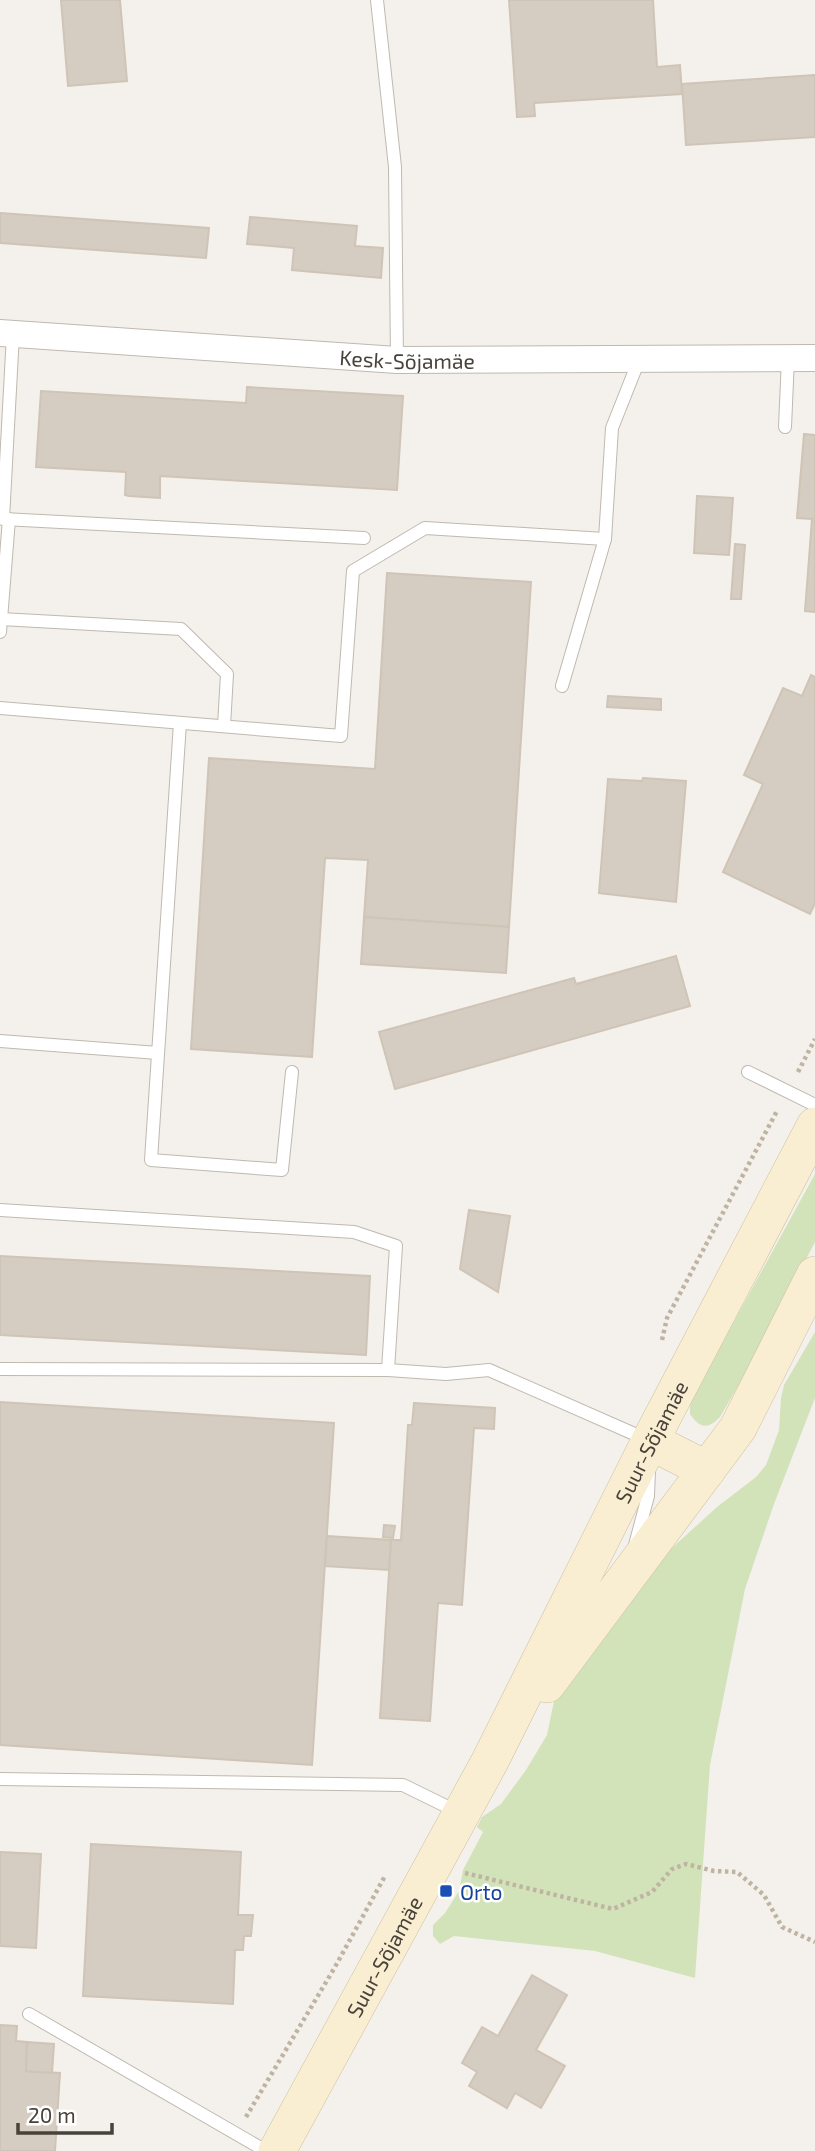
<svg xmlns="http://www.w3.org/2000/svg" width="815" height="2151" font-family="'Exo 2',sans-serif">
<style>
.green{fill:#d2e3ba}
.building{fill:#d5cdc2;stroke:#cfc4b6;stroke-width:2}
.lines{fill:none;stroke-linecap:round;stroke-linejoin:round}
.lane-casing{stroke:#bfb9af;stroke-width:14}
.street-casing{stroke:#bfb9af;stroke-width:28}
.secondary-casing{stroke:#cec1a1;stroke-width:38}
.path{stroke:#bfb4a2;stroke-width:4.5;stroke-dasharray:3.5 3.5;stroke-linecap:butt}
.lane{stroke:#fff;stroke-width:12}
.street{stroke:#fff;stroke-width:26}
.secondary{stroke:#f9eed1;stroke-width:37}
.transit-dot{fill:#1a4fb4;stroke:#fff;stroke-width:2.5}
.labels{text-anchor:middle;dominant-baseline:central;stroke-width:5;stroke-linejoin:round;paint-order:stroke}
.street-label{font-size:21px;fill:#48423a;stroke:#fff}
.transit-label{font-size:21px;fill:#164399;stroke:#fff;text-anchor:start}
</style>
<rect width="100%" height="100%" fill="#f4f1ec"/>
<g class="green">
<path d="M815,1174V1242L756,1355L720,1417C708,1430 699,1428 690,1414V1404L698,1387Z"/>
<path d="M815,1332V1398L774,1504L745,1589L710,1765L695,1978L595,1951L454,1936L440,1944L433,1936V1925L445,1913L459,1891L463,1870L483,1832L477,1827L482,1817L501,1804L526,1770L547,1735L556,1691L662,1557L717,1507L756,1477L766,1465L779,1430L781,1398L784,1385Z"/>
</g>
<g class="building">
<path d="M61,0H120L127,81L68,86Z"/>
<path d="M509,0H653L657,67L680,65L682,94L534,103L535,116L517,117Z"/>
<path d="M815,75V137L686,145L682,84Z"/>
<path d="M0,213L209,228L206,258L0,243Z"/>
<path d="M250,217L357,226L355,246L383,248L381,278L292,270L294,248L247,244Z"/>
<path d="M247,387L403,396L397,490L160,476V498L129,496L125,495L126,472L36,467L41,391L246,403Z"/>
<path d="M804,434L815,435V612L805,611L812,519L797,518Z"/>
<path d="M697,496L733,498L729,555L694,553Z"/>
<path d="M735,544L745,545L741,599H731Z"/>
<path d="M387,573L531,582L509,927L364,917L368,860L325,858L312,1057L191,1049L209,758L375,769Z"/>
<path d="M811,675L815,677V903L810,914L723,872L763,784L744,775L783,688L802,696Z"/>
<path d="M608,696L661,699V710L607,707Z"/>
<path d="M643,778L686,781L676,902L599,893L608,779L642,781Z"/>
<path d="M364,917L509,927L506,973L361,964Z"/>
<path d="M676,956L690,1006L395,1089L379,1032L574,978L576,984Z"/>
<path d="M469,1210L510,1216L498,1292L460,1269Z"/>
<path d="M0,1256L370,1276L366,1355L0,1335Z"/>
<path d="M0,1402L334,1423L312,1765L0,1745Z"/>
<path d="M414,1403L495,1408L494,1429L474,1428L462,1605L438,1603L430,1721L380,1718L391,1540H401L408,1425H412Z"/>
<path d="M384,1525L395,1526L393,1538L383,1537Z"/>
<path d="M327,1536L391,1540L389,1570L325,1566Z"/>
<path d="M91,1844L241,1852L238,1915H253L251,1936H244L243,1950H235L233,2004L83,1996Z"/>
<path d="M0,1852L41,1854L36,1948L0,1946Z"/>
<path d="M532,1975L567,1995L536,2050L565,2066L541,2108L515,2093L507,2108L469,2086L477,2072L462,2063L482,2027L498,2036Z"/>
<path d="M0,2025L17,2026L16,2041L27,2042L26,2071L60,2073L55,2151H0Z"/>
<path d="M27,2042L54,2044L52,2073L26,2071Z"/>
</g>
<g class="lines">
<g class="lane-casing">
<g id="lane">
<path d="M377,0L395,167L397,360"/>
<path d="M13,334L3,519L364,538"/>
<path d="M785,427L788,358"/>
<path d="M1,619L181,629L227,674L224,726"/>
<path d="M0,632L9,519"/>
<path d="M562,686L605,539L612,428L639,360"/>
<path d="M0,708L341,736L353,571L425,528L605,539"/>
<path d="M180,723L151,1160L282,1170L292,1072"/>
<path d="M0,1041L158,1053"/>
<path d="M748,1072L815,1105"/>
<path d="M0,1210L354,1232L396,1246L388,1370"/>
<path d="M0,1369L388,1370L446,1374L489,1370L648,1440"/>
<path d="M635,1545L648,1496L649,1470"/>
<path d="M0,1779L403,1785L458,1812"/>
<path d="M29,2014L266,2151"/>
</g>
</g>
<g class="street-casing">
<g id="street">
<path id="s1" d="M0,333L397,360L815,358"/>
</g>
</g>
<g class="secondary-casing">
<g id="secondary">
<path d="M650,1441L707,1470"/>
<path d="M547,1684L738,1428L815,1275"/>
<path id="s2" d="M277,2151L490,1761L650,1441L815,1126"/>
</g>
</g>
<g class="path">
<path d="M798,1072L815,1039"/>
<path d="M662,1340L667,1318L777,1111"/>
<path d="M465,1873L613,1909L652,1892L672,1869L686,1864L714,1871L737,1872L764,1895L782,1927L815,1942"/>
<path d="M246,2117L335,1967L385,1876"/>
</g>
<use href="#lane" class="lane"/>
<use href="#street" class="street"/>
<use href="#secondary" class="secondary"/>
</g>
<rect class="transit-dot" x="439" y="1884" width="14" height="14" rx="3.5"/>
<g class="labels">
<g class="street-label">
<text stroke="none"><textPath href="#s1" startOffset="408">Kesk-Sõjamäe</textPath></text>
<text stroke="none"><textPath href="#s2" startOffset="802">Suur-Sõjamäe</textPath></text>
<text stroke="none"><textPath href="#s2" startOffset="222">Suur-Sõjamäe</textPath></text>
</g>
<g class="transit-label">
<text x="460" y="1891">Orto</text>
</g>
</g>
<path d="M18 2123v10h94v-10" fill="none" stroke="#48423a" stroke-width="3.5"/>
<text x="28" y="2123" font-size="21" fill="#48423a" stroke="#ffffff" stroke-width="5" paint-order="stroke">20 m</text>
</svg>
